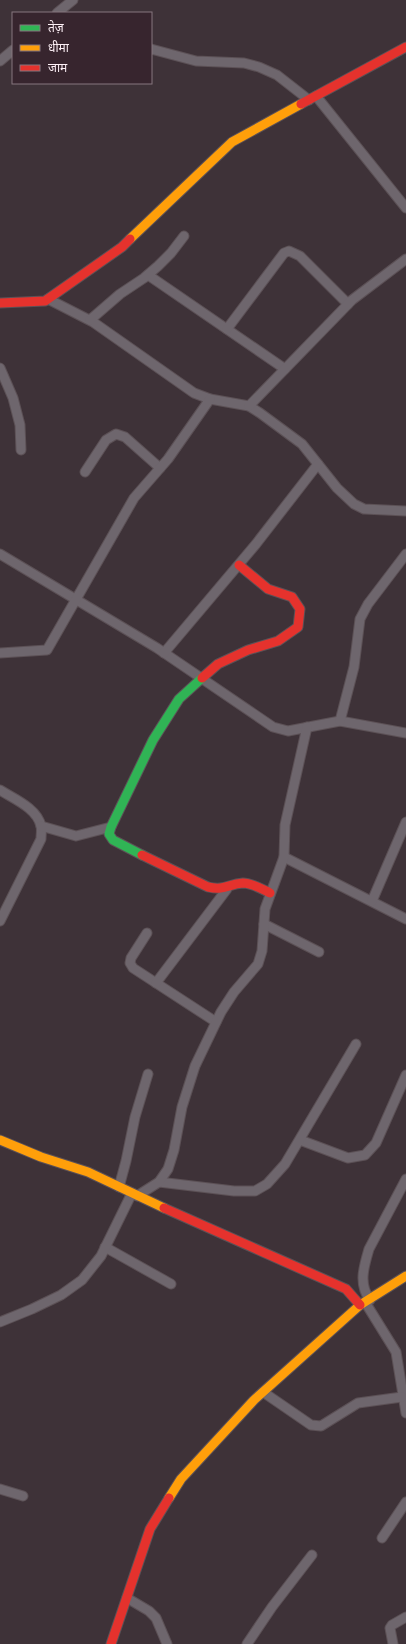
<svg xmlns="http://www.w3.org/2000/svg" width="406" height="1644" font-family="'Libre Baskerville','Noto Sans Devanagari',serif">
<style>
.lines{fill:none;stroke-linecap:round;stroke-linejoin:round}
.street-casing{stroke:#5c5156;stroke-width:11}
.fast-casing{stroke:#5c5156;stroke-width:11}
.slow-casing{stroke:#5c5156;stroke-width:11}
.jam-casing{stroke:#5c5156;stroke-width:11}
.street{stroke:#6e666d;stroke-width:9}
.fast{stroke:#30b455;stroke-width:9}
.slow{stroke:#ff9f0a;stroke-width:9}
.jam{stroke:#e5322d;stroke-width:9}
</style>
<rect width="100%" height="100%" fill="#3e3238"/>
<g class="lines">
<g class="street-casing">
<g id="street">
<path d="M57,13L73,0"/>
<path d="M151,49L196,61L244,63L259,67L277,75L309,100"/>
<path d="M0,61L13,50"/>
<path d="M316,96L406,208"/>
<path d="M148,275L285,369"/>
<path d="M48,299L93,322L194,393L210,399L249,406L260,413L302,444L337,488L354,504L364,509L406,511"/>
<path d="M90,320L120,294L144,278L158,266L171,253L184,236"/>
<path d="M227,329L284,253L289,251L300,256L348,304"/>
<path d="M0,368L13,398L20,425L21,450"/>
<path d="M249,406L352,300L406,259"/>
<path d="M85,472L106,440L116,434L125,437L160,468"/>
<path d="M0,554L157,648L273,727L288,731L340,721L406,733"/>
<path d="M0,653L47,650L134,498L168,459L210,399"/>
<path d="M164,653L256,544L318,464"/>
<path d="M340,721L354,667L360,619L368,604L406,554"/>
<path d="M0,790C14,799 37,808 41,826C42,830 41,835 41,839L0,921"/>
<path d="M41,826L76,836L111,827"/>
<path d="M284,857L406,919"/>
<path d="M372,901L406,822"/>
<path d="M264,924L319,952"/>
<path d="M147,933L131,958L130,963L133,968L216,1022"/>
<path d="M156,983L227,889"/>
<path d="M300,1140L348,1158L365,1155L376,1143L406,1075"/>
<path d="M159,1182L234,1191H255L267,1184L285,1164L356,1044"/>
<path d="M119,1187L126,1161L135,1117L148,1074"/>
<path d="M137,1196L159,1182L168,1169L174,1150L182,1107L195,1066L221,1012L234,992L258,964L262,951L265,909L284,857L285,825L307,727"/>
<path d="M105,1247L171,1284"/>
<path d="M370,1300C358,1284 364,1266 369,1249L406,1179"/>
<path d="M365,1302L396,1352L406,1413"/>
<path d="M0,1322L32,1309L61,1295L82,1280L101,1256L132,1193"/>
<path d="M263,1392L311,1425L321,1426L358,1403L402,1397"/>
<path d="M0,1489L23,1496"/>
<path d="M382,1538L406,1502"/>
<path d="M127,1598L149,1611L156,1618L167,1644"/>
<path d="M247,1644L272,1607L312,1555"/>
<path d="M393,1644L390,1628L392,1625L406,1617"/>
</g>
</g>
<g class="fast-casing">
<path id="fast" d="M142,855L113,840L109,834L111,827L153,740L179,699L202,678"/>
</g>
<g class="slow-casing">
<g id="slow">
<path d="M130,239L232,142L301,104"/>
<path d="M0,1140L41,1157L88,1172L164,1208"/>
<path d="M169,1498L181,1479L254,1400L360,1305L406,1276"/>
</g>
</g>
<g class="jam-casing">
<g id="jam">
<path d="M301,104L406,47"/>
<path d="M0,303L45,301L122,247L130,239"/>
<path d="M202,678L218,664L248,650L278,641L298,627L300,609L292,597L268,589L239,565"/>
<path d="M142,855L208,887C225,891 228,884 243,883C252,883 262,889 270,893"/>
<path d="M164,1208L346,1289L360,1305"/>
<path d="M111,1644L150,1529L169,1498"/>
</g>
</g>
<use href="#street" class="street"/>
<use href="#fast" class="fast"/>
<use href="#slow" class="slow"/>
<use href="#jam" class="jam"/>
</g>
<rect x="12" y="12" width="140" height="72" fill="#37252e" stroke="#86767e"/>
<rect x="20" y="25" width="20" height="6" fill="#30b455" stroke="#86767e"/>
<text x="48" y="32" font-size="12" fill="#fdf0f6">तेज़</text>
<rect x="20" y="45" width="20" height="6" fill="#ff9f0a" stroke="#86767e"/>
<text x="48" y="52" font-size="12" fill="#fdf0f6">धीमा</text>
<rect x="20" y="65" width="20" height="6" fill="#e5322d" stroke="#86767e"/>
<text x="48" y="72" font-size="12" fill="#fdf0f6">जाम</text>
</svg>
